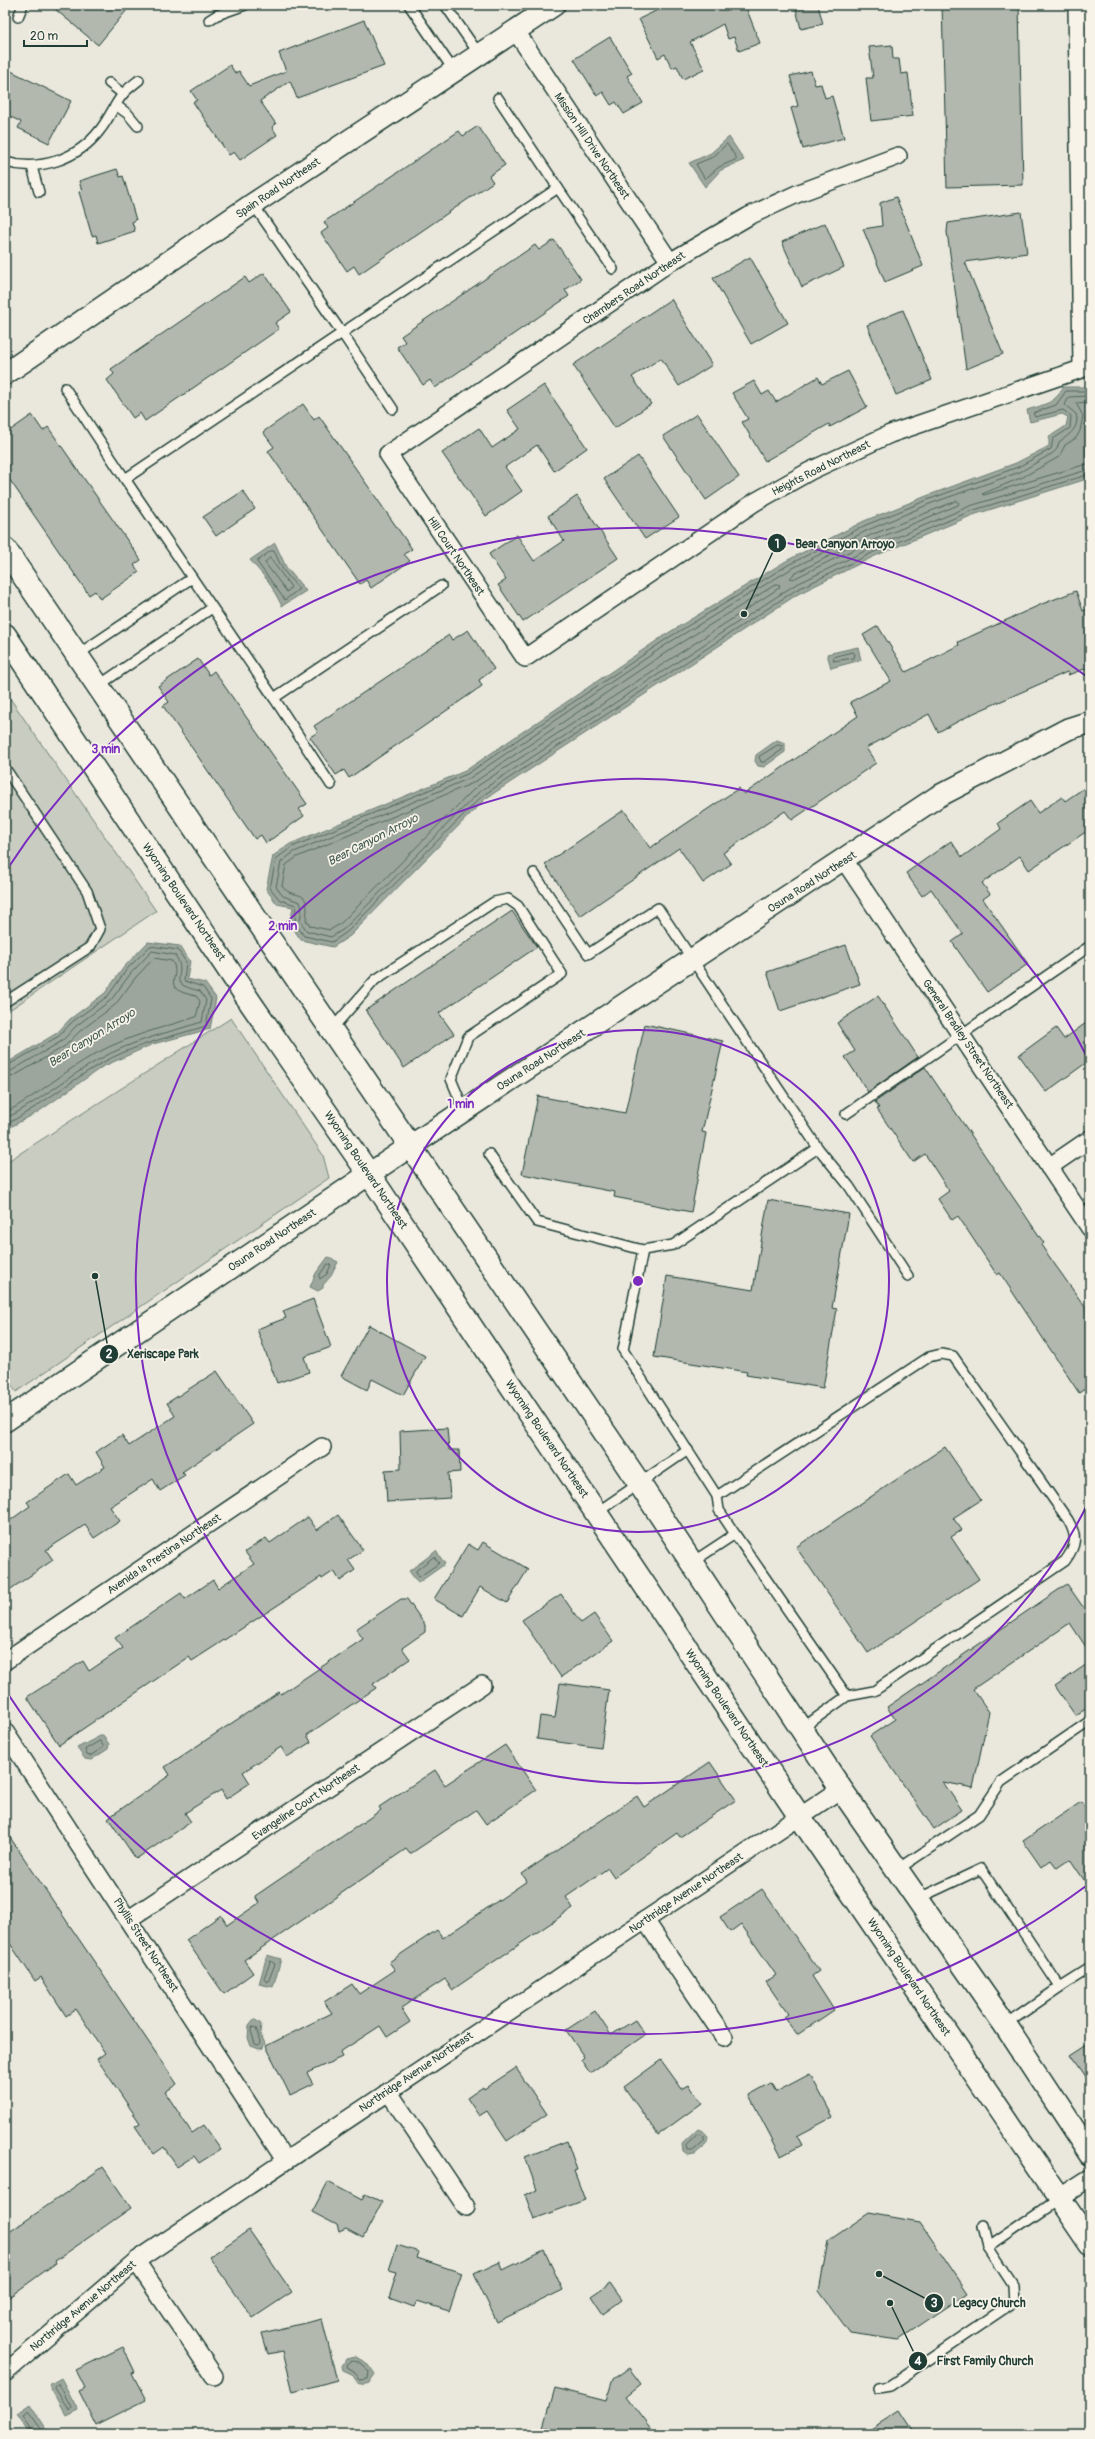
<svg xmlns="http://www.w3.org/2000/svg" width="1095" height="2439" font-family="Pangolin,sans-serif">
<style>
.green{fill:#c8ccc1;stroke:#74847a}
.water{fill:#9ca69c;stroke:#6a7c72}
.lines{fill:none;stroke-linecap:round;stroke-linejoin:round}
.shore{stroke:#51675e;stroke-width:1}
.building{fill:#b2b8ae;stroke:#1f3d34}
.service-casing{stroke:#1f3d34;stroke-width:12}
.minor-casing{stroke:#1f3d34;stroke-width:20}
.tertiary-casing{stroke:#1f3d34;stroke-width:24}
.secondary-casing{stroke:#1f3d34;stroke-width:25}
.service{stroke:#f7f3e8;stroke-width:9}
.minor{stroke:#f7f3e8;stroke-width:17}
.tertiary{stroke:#f7f3e8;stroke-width:21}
.secondary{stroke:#f7f3e8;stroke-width:22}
.ring{fill:none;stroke:#7b2cbf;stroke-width:2}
.labels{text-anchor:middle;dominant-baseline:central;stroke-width:3.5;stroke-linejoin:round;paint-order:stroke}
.street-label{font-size:11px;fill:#1f3d34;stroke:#f7f3e8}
.water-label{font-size:12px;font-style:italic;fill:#445c53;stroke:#f7f3e8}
.centre{fill:#7b2cbf;stroke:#f7f3e8;stroke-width:2}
.ring-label{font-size:12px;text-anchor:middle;font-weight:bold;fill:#7b2cbf;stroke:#f7f3e8;stroke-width:3.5;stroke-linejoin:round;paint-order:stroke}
.leader{fill:none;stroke:#1f3d34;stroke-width:1.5}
.callout-dot{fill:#1f3d34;stroke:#f7f3e8;stroke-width:1.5}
.mark-label{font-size:12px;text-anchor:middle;font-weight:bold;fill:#fff}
.callout-label{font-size:12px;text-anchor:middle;font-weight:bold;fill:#1f3d34;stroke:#f7f3e8;stroke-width:3.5;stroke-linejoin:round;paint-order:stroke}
</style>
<rect width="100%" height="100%" fill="#eae8dd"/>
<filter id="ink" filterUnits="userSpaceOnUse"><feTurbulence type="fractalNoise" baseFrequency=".025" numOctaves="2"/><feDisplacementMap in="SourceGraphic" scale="8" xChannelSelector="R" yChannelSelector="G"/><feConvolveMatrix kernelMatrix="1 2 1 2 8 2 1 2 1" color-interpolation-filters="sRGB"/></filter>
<g filter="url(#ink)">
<g class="green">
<path d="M5,691L156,911L5,1013Z"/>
<path d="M231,1018L323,1155L329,1178L16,1392L5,1375V1163Z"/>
</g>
<g class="water">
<path d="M729,137L744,160L721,170L705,187L689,163L711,153Z"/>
<path d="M1063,387H1090V478L973,515L875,556L798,594L485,799L350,936L333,947L301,940L290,924L293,907L277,904L266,889L273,856L290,844L465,771L665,635L786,561L864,521L929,495L1016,463L1049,446V437L1066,426L1068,417L1062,414L1030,422L1027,410C1043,405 1056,403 1063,387Z"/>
<path d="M275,543L286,567L306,591L282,606L269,582L250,560Z"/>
<path d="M858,647L861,660L831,668L827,654Z"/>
<path d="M777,740L785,743V752L764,767L758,766L755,761L756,755Z"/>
<path d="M148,942L180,946L190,961L187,979L205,983L216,998L210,1029L153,1044L102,1067L38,1112L5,1130V1064L57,1033L70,1019L105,993L124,967Z"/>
<path d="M328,1257L338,1262L331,1276L323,1285V1288L318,1291L310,1287L316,1273Z"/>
<path d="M436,1551L445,1564L418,1583L409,1571Z"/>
<path d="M100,1736H103L109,1744L108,1749L91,1760L85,1759L77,1748Z"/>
<path d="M267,1955L281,1959L273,1987L259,1984Z"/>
<path d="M254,2019L261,2024L260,2034L265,2043L263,2048L259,2049L251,2046L248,2038L249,2025Z"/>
<path d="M698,2129C705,2132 709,2134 708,2143L695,2154L687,2155L683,2152L682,2144Z"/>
<path d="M356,2357L368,2364L375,2374L369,2383C359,2387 356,2381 352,2374L343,2370L342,2366L346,2359Z"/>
<path d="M61,2378L78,2410L66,2416L49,2385Z"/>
<path d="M30,2404L50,2434H31L17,2413Z"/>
</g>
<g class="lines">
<g class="shore">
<path d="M727,144L737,159L719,167L705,179L696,164L713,157Z"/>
<path d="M1090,391H1066L1056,405L1033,413L1035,417L1063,410L1071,416L1070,428L1053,439L1051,449L1018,467L930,499L866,525L788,565L668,638L467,774L292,847L276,859L270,888L280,900L296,905L295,923L304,936L332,942L347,932L482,796L796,590L874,552L971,511L1090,474"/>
<path d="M1090,396L1069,397L1065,405L1076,414C1080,428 1069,435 1059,442L1057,449L1053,453L1020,472L932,503L868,530L791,569L670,642L470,778L294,852L281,862L276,887L283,896L300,902L302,908L300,921L307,931L331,937L344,929L479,792L793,586L871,548L970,506L1090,469"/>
<path d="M1090,402L1076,403L1083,416L1080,431L1076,438L1065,445L1059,457L1023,477L982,494L984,495L1090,463"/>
<path d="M957,501L959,502L958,505L869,542L793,579L790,578L794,574L871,535Z"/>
<path d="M271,551H274L283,570L299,589L285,600L257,562Z"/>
<path d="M270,558L291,587L287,592L265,563Z"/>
<path d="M777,584L780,585L779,588L476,787L340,924L330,930L310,926L306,920C311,884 294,902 282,886L286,865L297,857L473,783L674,647Z"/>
<path d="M853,652L855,654L854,658L833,661L834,657Z"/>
<path d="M778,745L782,746V750L764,762H761L759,757Z"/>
<path d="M5,1067L59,1036L72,1022L108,996L127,969L150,946L178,950L186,962L184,981L203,987L211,999L206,1026C170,1037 133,1045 100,1064C67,1083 39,1107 5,1125"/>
<path d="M5,1072L11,1071L62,1041L76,1026L111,1000L131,973L152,951L175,955C190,977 162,982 200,991L206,1000L202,1022C166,1033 131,1041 98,1060C66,1078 38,1102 5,1119"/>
<path d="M5,1078L14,1076L65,1046L80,1031L115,1005L136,977L154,958L172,961C183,978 157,988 196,996L200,1001L196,1017C161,1028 128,1036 95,1054C64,1071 37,1096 5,1113"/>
<path d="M328,1264L331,1265L327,1274L320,1279L319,1276Z"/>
<path d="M434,1557L439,1563L419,1577L416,1571Z"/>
<path d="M100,1741L104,1747L90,1756L87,1755L85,1750Z"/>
<path d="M271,1961L275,1964L268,1982L264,1979Z"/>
<path d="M253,2027L256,2028L260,2042L259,2045L255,2044L251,2031Z"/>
<path d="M698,2134L704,2136V2141L694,2150H687L686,2146Z"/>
<path d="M352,2361L359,2362L369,2371L368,2379L360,2380L354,2371L347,2367L348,2363Z"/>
<path d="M59,2384L71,2407L69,2410L55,2388Z"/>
<path d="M34,2434L23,2415L28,2411L45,2434"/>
</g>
</g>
<g class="building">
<path d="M50,5H131L98,45Z"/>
<path d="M668,5H745L760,43L739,51L734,37L728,39L723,24L690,42L704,69L683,79L677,66L672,68L665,54L658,58L639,19Z"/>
<path d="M795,5H818L823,24L801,29Z"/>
<path d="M942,5H1019L1023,185L947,187Z"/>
<path d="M364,20L384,66L297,98L290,81L260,101L276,124L272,127L277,135L240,160L234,152L229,155L193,102L197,100L191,91L230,65L235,73L239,71L249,86L286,71L279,53Z"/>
<path d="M610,37L632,73L627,76L643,103L624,114L616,102L611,105L603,92L597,96L574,59Z"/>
<path d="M892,45L893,59H899L901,74L908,73L913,116L871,121L866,78H873L869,47Z"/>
<path d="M5,68L71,101L49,143L18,128L21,122L5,114Z"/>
<path d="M811,71L815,85L821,84L825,98L832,96L844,138L803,149L791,108L798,106L790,76Z"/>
<path d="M478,126L505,165L489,176L493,182L359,274L354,266L347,271L321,233L328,228L324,222L459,131L463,136Z"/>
<path d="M117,169L120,177L123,176L136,220L132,222L135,231L98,243L96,235L92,236L79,192L82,191L79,181Z"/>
<path d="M896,197L923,266L885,282L863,229L882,226L880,203Z"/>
<path d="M1021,212L1027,253L965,262L1003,354L966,369L947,232L948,223Z"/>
<path d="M825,223L844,267L802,287L782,242Z"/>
<path d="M554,240L581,279L565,290L569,296L435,388L430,380L423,385L397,347L405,342L401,336L535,245L539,250Z"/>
<path d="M750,257L788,323L751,344L713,278Z"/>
<path d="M264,273L291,312L275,323L279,329L145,421L140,413L133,418L107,380L114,374L111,369L245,277L249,283Z"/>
<path d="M671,299L712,365L679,386L661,358L632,377L651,404L615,428L573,365Z"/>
<path d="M903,310L932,380L896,395L867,325Z"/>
<path d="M848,371L867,407L830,427L829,424L765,461L742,422L748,419L732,393L754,381L762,395L769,391L776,402L818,377L822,384Z"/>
<path d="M544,385L587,448L554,471L537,445L505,467L522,491L486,516L442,453L479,428L492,448L520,429L507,410Z"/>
<path d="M303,404L314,420L319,416L412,549L404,554L410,561L371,588L366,580L360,584L268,451L274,447L263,432Z"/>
<path d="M697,414L739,477L706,500L663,436Z"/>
<path d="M32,415L43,431L48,427L141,560L134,565L139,572L100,599L95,591L89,595L5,473V434Z"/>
<path d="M638,456L679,517L645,539L604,479Z"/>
<path d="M243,491L255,509L216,536L203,517Z"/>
<path d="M577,496L618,558L523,622L498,585L506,580L489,554L517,535L534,561L564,541L548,516Z"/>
<path d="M1076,591L1083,611L1090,608V667L1068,675L1067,672L974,713L938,732L929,714L866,748L876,763L792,820L785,811L723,853L731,864L703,883L679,848L580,916L545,864L624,810L650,848L739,788L744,794L858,716L850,702L891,681L863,635L878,626L906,672L959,645L958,642L1042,604Z"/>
<path d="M468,630L494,669L479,680L482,686L349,778L344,770L336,775L310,737L318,732L314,726L449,635L452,640Z"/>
<path d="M198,659L209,675L214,671L307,804L299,809L304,816L266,843L261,835L255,839L163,706L169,702L158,686Z"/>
<path d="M1090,784V829L1029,870L1020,856L982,883L990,894L983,899L1028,964L987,992L952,942L963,934L931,889L922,896L906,873L951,841L962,857L1001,829L998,823L1030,801L1038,813L1062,797L1065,801Z"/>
<path d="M512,911L537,947L439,1013L454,1034L404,1068L366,1010Z"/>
<path d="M846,945L860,984L780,1011L767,972Z"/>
<path d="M878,996L918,1057L868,1092L845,1057L855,1051L837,1023Z"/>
<path d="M1090,1020V1060L1046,1092L1019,1055L1056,1028L1064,1039Z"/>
<path d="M645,1024L723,1041L702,1132L706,1133L691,1212L614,1197L615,1192L522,1174L538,1096L625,1113Z"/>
<path d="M925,1067L1044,1243L1041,1245L1090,1314V1385L1079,1393L1000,1273L997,1275L958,1216L952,1220L938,1199L949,1191L925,1154L913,1162L877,1109L879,1108L875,1102Z"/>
<path d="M768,1200L849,1214L832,1308L837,1309L823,1388L746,1375L747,1372L654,1357L667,1276L753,1290Z"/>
<path d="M313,1299L331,1347L304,1357L309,1372L277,1383L257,1329L286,1318L283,1311Z"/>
<path d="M369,1325L425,1356L403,1395L372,1379L367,1390L341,1376Z"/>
<path d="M217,1371L253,1424L182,1472L185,1475L160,1491L153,1479L110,1507L120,1521L94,1538L85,1525L46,1550L53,1560L5,1593V1524L30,1506L27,1502L69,1474L76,1485L105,1467L96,1452L122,1435L129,1446L175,1416L167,1403Z"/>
<path d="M447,1428L449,1450H459L460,1472L448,1473L450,1498L387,1502L385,1470L401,1469L400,1431Z"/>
<path d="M945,1447L981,1500L953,1518L962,1530L951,1537L979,1579L868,1653L796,1547Z"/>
<path d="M338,1515L363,1550L348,1560L355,1570L340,1581L334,1571L322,1579L321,1577L192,1661L189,1657L59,1745L27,1697L83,1661L89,1671L123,1648L115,1638L181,1593L185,1599L213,1580L218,1588L254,1564L245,1552L266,1538L270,1543L308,1517L317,1530Z"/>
<path d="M483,1542L528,1569L507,1603L480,1587L463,1616L434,1599L468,1544L478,1550Z"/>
<path d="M1067,1584L1090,1617V1653L1070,1623L973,1689L989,1712L973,1788L943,1782L962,1810L934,1829L870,1736L895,1719L887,1707Z"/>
<path d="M561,1594L581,1623L594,1614L613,1641L561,1677L522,1620Z"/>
<path d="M401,1599H407L425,1625V1632L402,1648L410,1659L373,1684L376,1688L307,1735L311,1742L287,1757L281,1747L243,1772L250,1783L226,1799L221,1790L185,1813L191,1822L136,1859L108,1818L170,1775L165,1767L279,1692L281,1694L363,1639L356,1629Z"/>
<path d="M1090,1662V1705L1075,1715L1055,1686Z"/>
<path d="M560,1683L609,1690L601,1748L537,1739L540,1716L555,1718Z"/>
<path d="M505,1745L536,1790L486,1824L476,1810L410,1854L406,1849L244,1960L253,1973L224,1994L186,1940L221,1915L227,1925L259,1903L255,1896L381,1810L379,1807L435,1770L445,1785Z"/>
<path d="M710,1762L736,1800L680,1837L677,1833L614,1877L608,1868L566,1897L573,1908L452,1990L445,1979L401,2008L410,2022L387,2037L380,2026L340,2052L342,2057L307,2073L313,2084L290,2095L266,2046L332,2013L324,2002L352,1984L359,1994L395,1970L389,1962L437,1930L443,1938L527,1881L522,1874L637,1796L644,1807Z"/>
<path d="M1081,1802L1090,1815V1889L1070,1859L1057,1868L1051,1860L1041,1867L1023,1841Z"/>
<path d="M5,1830L177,2084L165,2092L192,2133L204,2125L221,2149L199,2163L194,2156L177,2167L164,2147L154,2154L135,2126L140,2123L97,2059L105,2053L76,2009L66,2016L41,1977L35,1981L5,1936Z"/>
<path d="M762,1889L819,1971L812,1976L834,2010L797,2035L784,2017L788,2014L766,1982L776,1975L741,1924L730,1932L720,1917Z"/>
<path d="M595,2011L611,2035L635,2020L645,2035L590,2073L581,2060L584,2057L566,2030Z"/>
<path d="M1090,2042V2084L1070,2055Z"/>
<path d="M661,2060L682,2089L689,2085L702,2103L658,2135L624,2087Z"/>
<path d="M516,2068L547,2114L507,2141L487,2111L479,2116L467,2098L483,2087L484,2089Z"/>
<path d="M810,2074L833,2117L797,2136L802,2145L781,2156L749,2095L771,2083L776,2092Z"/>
<path d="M567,2141L577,2170L574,2171L585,2200L534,2219L525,2195L537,2190L525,2157Z"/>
<path d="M103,2167L131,2208L55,2261L56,2263L5,2300V2235Z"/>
<path d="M328,2182L362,2200L365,2194L382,2202L363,2238L346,2229L339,2232L337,2225L312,2212Z"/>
<path d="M869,2213L920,2222L968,2293L898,2340L850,2333L819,2291L828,2241Z"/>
<path d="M249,2230L292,2292L253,2318L209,2257Z"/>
<path d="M397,2245L419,2252L417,2258L462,2273L449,2311L417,2301L414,2307L389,2298L397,2272L389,2270Z"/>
<path d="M544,2250L563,2290L497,2322L474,2274L500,2262L503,2270Z"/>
<path d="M610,2283L622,2300L603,2314L591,2296Z"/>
<path d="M322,2319L337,2380L293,2392L283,2351L268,2354L262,2333Z"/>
<path d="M123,2347L135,2372L132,2373L146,2400L96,2425L79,2391L85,2388L76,2370Z"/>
<path d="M629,2368L641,2384L626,2396L655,2434H571L544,2427L555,2388L606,2401L613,2379Z"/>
<path d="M900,2411L915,2434H864Z"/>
</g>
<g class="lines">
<g class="service-casing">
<g id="service">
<path d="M409,5L454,71"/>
<path d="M445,5L479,54"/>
<path d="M18,17L23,5"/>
<path d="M1077,19H1090"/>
<path d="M209,20L217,15L245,5"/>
<path d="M109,83L123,94"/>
<path d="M498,98L558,188"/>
<path d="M117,106L128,114L138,126"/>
<path d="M5,162C40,172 78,159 100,130C109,119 114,105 123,94C127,89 134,84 139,80"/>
<path d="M32,167L39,192"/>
<path d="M253,204L342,333L125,479L274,698L441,586"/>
<path d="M65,388L125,479"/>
<path d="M393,409L342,333L558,188L613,269"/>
<path d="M77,655L192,578"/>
<path d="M98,686L212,608"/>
<path d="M274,698L331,785"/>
<path d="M5,768L87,891L100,929L90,947L5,1002"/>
<path d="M534,873L588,954L658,908L818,1148L673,1245L643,1250L623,1350L717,1496"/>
<path d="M331,1030L375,980L494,902L508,899L518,906L562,974L468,1037L451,1079L464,1110"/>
<path d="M846,1114L1090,946"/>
<path d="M818,1148L849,1186L908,1276"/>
<path d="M489,1154L537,1222L643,1250"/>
<path d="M596,1513L688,1450"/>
<path d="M735,1534L847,1696"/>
<path d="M691,1563L735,1534L719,1510L717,1496L929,1357L941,1354L953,1356L1068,1520C1078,1537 1076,1546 1065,1561L874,1691L847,1696L801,1729"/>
<path d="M897,1870L979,1815L1001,1782L1090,1721"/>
<path d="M917,1899L981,1869L1060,1987L1005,2025"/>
<path d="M1060,1987L1090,1968"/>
<path d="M988,2247L1059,2198"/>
<path d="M878,2388L890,2386L1014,2302L1013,2285L988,2247L983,2227"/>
</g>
</g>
<g class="minor-casing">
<g id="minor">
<path d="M1077,5L1082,367"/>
<path d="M515,30L670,262"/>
<path d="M898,156L799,193L749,216L670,262L388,454L525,658L755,502L810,471L890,434L1090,366"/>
<path d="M844,860L1090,1228"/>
<path d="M1049,1167L1090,1139"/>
<path d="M5,1661L322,1447"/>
<path d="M5,1732L285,2160"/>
<path d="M129,1919L482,1685"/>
<path d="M645,1920L724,2037"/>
<path d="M388,2091L466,2207"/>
<path d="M1059,2198L1090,2178"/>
<path d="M136,2261L214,2376"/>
<path d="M5,2373L136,2261L841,1789"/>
</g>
</g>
<g class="tertiary-casing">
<g id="tertiary">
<path d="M5,374L253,204L554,5"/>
<path d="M5,1421L409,1147L937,797L1068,729L1090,722"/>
</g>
</g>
<g class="secondary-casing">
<g id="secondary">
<path d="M5,549L639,1483L841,1789L1005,2025L1090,2154"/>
<path d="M5,635L252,1005L369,1174L800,1817L1090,2243"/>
</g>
</g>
<use href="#service" class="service"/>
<use href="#minor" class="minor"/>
<use href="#tertiary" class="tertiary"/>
<use href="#secondary" class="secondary"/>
</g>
</g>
<g class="ring">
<circle cx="638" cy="1281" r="251"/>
<path d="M1089 1501A502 502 0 1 1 1089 1061"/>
<path d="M1086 1886A753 753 0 0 1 6 1691M6 871A753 753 0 0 1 1086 676"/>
</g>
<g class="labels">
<g class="street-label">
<text transform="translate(592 146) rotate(56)">Mission Hill Drive Northeast</text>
<text transform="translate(278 188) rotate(-34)">Spain Road Northeast</text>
<text transform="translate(634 288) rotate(-34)">Chambers Road Northeast</text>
<text transform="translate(821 468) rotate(-27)">Heights Road Northeast</text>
<text transform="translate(456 556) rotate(56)">Hill Court Northeast</text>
<text transform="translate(812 882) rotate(-33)">Osuna Road Northeast</text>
<text transform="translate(184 902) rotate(56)">Wyoming Boulevard Northeast</text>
<text transform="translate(968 1044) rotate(56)">General Bradley Street Northeast</text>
<text transform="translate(541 1060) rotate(-33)">Osuna Road Northeast</text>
<text transform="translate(366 1170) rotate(56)">Wyoming Boulevard Northeast</text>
<text transform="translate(272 1240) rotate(-34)">Osuna Road Northeast</text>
<text transform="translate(547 1439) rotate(56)">Wyoming Boulevard Northeast</text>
<text transform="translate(164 1554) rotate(-34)">Avenida la Prestina Northeast</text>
<text transform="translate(727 1708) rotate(56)">Wyoming Boulevard Northeast</text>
<text transform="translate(306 1802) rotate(-34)">Evangeline Court Northeast</text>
<text transform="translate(686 1893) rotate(-34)">Northridge Avenue Northeast</text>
<text transform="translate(146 1945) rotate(57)">Phyllis Street Northeast</text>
<text transform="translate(909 1977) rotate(56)">Wyoming Boulevard Northeast</text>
<text transform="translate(416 2072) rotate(-34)">Northridge Avenue Northeast</text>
<text transform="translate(83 2306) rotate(-40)">Northridge Avenue Northeast</text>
</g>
<g class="water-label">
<text transform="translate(373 840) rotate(-27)">Bear Canyon Arroyo</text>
<text transform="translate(92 1038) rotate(-32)">Bear Canyon Arroyo</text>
</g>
</g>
<circle cx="638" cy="1281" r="6" class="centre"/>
<g class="ring-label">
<text x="106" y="753">3 min</text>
<text x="283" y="930">2 min</text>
<text x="461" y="1108">1 min</text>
</g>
<path class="leader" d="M744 614L777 543M95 1276L109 1354M879 2274L934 2303M890 2303L918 2361"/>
<g class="callout-dot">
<circle cx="744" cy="614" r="4"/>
<circle cx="95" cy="1276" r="4"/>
<circle cx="879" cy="2274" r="4"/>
<circle cx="890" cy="2303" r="4"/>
<circle cx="777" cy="543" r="10"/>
<circle cx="109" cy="1354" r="10"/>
<circle cx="934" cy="2303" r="10"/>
<circle cx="918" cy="2361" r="10"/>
</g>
<g class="mark-label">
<text x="777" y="548">1</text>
<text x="109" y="1358">2</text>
<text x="934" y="2307">3</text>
<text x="918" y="2365">4</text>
</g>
<g class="callout-label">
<text x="845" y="548">Bear Canyon Arroyo</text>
<text x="163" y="1358">Xeriscape Park</text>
<text x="989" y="2307">Legacy Church</text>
<text x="985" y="2365">First Family Church</text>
</g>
<rect width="1095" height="2439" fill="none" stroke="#f7f3e8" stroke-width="20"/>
<rect x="10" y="10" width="1075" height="2419" fill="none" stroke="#1f3d34" stroke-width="1.5" filter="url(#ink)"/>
<path d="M24 40v6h63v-6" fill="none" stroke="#1f3d34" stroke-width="2"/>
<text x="30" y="40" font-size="12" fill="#1f3d34" stroke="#f7f3e8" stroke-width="3" paint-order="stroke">20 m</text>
</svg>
